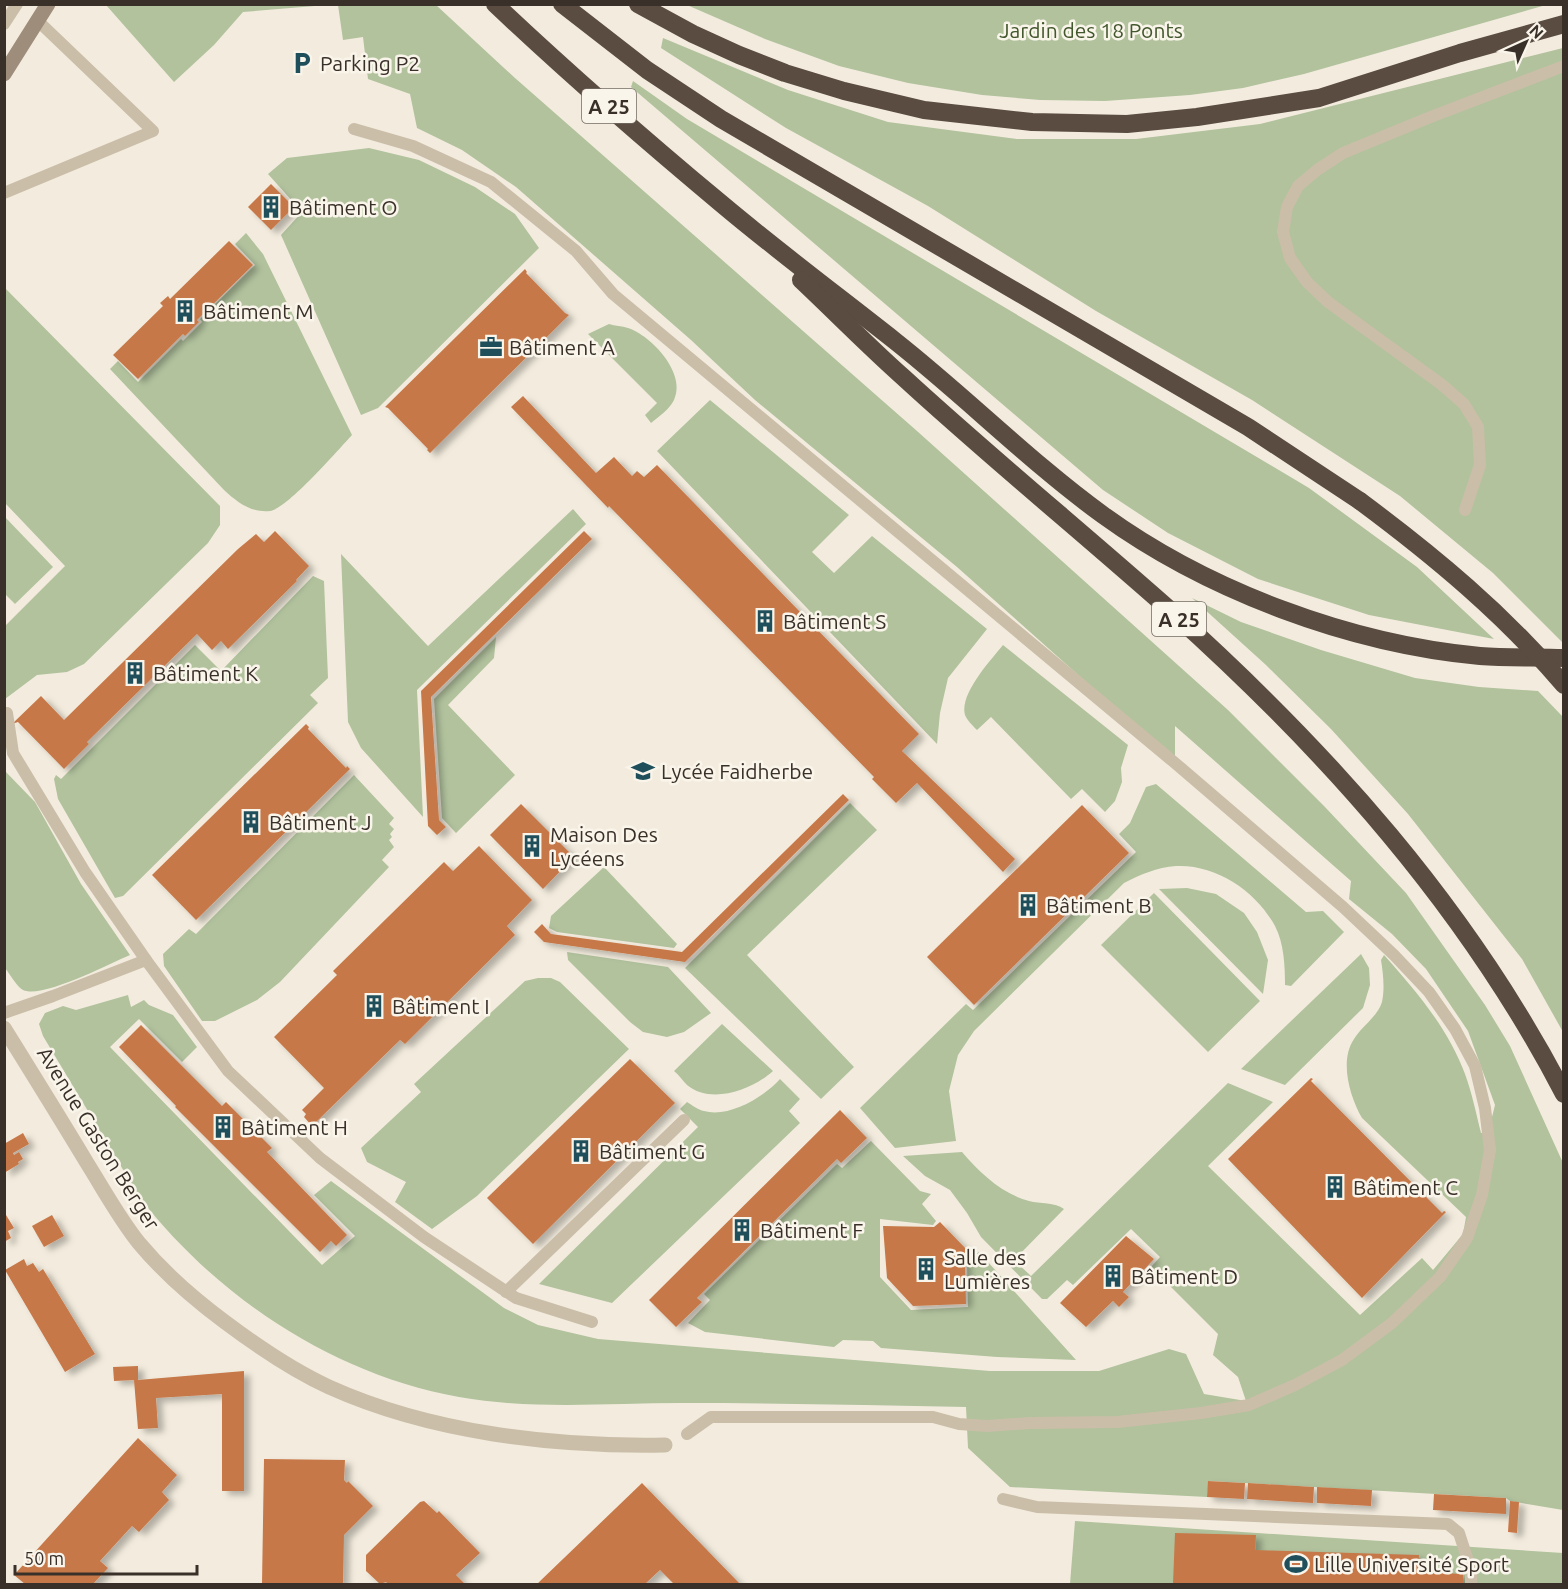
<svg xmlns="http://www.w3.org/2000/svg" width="1568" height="1589" font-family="Ubuntu,sans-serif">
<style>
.green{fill:#b1c29d}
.building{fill:#c77848;filter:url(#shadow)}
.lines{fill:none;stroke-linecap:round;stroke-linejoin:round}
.lane{stroke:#cbbea9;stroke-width:12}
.street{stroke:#cbbea9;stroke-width:15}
.secondary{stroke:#9f8d7b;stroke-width:15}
.highway{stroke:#5a4c40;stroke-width:18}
.highway-bridge{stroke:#5a4c40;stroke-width:18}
.labels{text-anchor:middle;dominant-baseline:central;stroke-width:5;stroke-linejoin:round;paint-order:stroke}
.shield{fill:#faf5eb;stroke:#736b63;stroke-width:1.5}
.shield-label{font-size:20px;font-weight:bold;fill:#393029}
.park-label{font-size:21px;fill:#42572d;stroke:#faf5eb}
.poi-label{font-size:21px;fill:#393029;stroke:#faf5eb;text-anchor:start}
.street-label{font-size:21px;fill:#393029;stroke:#faf5eb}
</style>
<defs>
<filter id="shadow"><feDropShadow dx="6" dy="4" stdDeviation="3" flood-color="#0004"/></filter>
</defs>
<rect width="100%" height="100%" fill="#f3ecde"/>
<g class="green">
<path d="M106,5H327L243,12L214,45L174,82Z"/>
<path d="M338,5H436L515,78L917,431L1228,710L1324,806L1406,893L1485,1005L1510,1046L1563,1163V1510L1510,1501L1506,1498L1209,1481L1207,1497L1010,1487L968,1448L966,1407C871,1405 776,1403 681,1403C608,1403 532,1410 459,1397C334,1375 218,1298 140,1198L43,1036L39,1024L45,1013L63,1006L76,1010L128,995L131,1007L144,1000L149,1005L173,1015L197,1047L182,1062L139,1019L110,1047L322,1265L355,1236L314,1195L331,1181L504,1308L538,1325L598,1339L990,1371H1099L1169,1349L1186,1354L1204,1394L1246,1401L1238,1377L1213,1355L1218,1334L1151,1267L1160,1257L1131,1229L1073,1285L1067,1280L1047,1299H1042L981,1237L967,1213L950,1190L925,1176L903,1156L962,1152C979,1172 1002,1194 1029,1201C1040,1204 1055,1202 1064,1209L1014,1260L1031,1276L1228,1083L1273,1102L1208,1166L1360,1315L1422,1258L1433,1270L1463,1234L1466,1217L1362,1118C1350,1097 1339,1061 1354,1039C1362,1026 1378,1016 1382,1002C1385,988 1383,973 1381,960L1384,955C1416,991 1448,1028 1465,1074C1472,1093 1476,1113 1481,1133H1488L1495,1105L1468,1031L1426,969L1392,934L1349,899L1351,881L1175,726V757L1104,698L957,567L755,400L691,340L516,187L462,150L417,128L410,94L368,79L363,37L343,40Z"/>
<path d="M687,5V4L1546,5L1304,74L1243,88L1190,95L1105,101L1040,100L982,95L908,83L839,66L765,39Z"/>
<path d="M663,38L788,90L888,122L1017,139H1136L1260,124L1563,48V643L1493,573L1400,496L1252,400L1096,311L928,206L786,128L661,48Z"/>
<path d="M633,81L687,119L1309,488L1417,567L1494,639L1369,615L1258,579L1168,533L1103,490L631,87Z"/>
<path d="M369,148L419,160L475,187L515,214L539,248L378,408L361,415L281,235L302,212L268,174L287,158Z"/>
<path d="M246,233L263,254L352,435C338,450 287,509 270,511C251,513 237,502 224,490L110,369L118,361L138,382L181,339L183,341L202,322L200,319L255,265L235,244Z"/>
<path d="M5,288L220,506V525L208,543L84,664L67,672L37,675L5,699V626L65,566L5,503Z"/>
<path d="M609,324C615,326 622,326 628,328C652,336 687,374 674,400C670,409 658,417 651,423L645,415L657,403L588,334Z"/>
<path d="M710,400L849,515L812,552L834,573L872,536L987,629L948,678L940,713L937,744L657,451Z"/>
<path d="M573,509L586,524L417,690L423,817L361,748L348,722L341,554L428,646Z"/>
<path d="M4,516L53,567L15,604L5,594Z"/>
<path d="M313,576L324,581L328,678L310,695L318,703L123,896L115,898L58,799L54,779L56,775L61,779L195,645L221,671Z"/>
<path d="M1192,598L1241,622L1321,650L1415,678L1479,687L1538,691L1564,718L1563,1032L1522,959L1408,814L1331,729L1266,665Z"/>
<path d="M496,637L494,658L448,705L515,775L456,833L442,818L434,699Z"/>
<path d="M1003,645L1128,745L1121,768L1122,782L1115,801L1105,812L1082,789L1071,799L991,717L977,730C973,726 967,720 965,715C959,694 991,660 1003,645Z"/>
<path d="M4,770L35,802L81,884L130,955C109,964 42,999 23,990C16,986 10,974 5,968Z"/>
<path d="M354,775L394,818L389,824L394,829L390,834L392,837L389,840L394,847L382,860L389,867L280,982L257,1000L215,1021H202L164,966L163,954L189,929L196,934Z"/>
<path d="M1156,784L1306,912L1323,911L1344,932L1291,986L1285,985C1285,966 1284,943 1275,926C1256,891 1216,864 1176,866C1157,867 1140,875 1124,883L974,1031L958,1055L949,1091L956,1141L895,1148L860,1108L966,1004L973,1010L1136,852L1119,834L1130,823L1146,787Z"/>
<path d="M850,803L877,830L747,955L854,1067L821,1099L685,968Z"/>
<path d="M604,867L677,944L674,948L557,932L549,928L551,916Z"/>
<path d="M1187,888L1216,894L1244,913L1257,932L1268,960L1263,994L1159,889Z"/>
<path d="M1154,893L1260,1001L1208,1052L1101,945Z"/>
<path d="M567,952L668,967L711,1013L684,1032L667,1037L643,1032L630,1022L568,960Z"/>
<path d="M1361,954L1369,968L1370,985L1363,1008L1285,1085L1241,1069Z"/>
<path d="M538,978H551L560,982L629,1049L477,1196L432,1229L395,1202L406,1182L367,1162L361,1148L421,1092L414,1084L525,981Z"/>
<path d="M722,1024L773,1071C752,1090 711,1105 687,1085C683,1081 679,1075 674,1071Z"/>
<path d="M780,1079L800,1099L789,1111L800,1123L612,1303L539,1284L698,1127L680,1109L687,1102C692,1105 698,1110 704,1111C729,1118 764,1097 780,1079Z"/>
<path d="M871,1141L920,1191L931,1194L922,1204L936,1221L933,1225L880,1219V1277L911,1310L968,1307L967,1261L979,1252L1076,1360L997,1357L881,1348L873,1341L843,1340L834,1347L705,1332L688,1323L710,1300L704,1294L837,1164L842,1168Z"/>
<path d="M1075,1521L1563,1553V1584H1070Z"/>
</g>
<g class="building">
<path d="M271,184L294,207L271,230L248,207Z"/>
<path d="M229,241L253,265L197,320L199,322L185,336L183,334L138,379L113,355L163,306L160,303L168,296L170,299Z"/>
<path d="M525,269L527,272L526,273L565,313L569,315L430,453L427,450L428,449L388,408L385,407Z"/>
<path d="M523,396L596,473L614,457L632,476L637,471L644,477L657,465L919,734L902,751L1015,859L1003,872L917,783L896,803L872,779L874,777L609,506L608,508L511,407Z"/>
<path d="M275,531L309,566L296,580L297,581L228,649L221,641L212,650L197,634L87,742L89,744L64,769L18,722L12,724L41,696L64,720L238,549L256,534L264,542Z"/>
<path d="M584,531L592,539L431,697L439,820L446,827L437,835L428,826L421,691Z"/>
<path d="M306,724L309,727L308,729L346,768L347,766L350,769L196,920L152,875Z"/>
<path d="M843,794L849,800L685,962L544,942L534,932L542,924L551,934L682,952Z"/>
<path d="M521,804L574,857L543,889L490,835Z"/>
<path d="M1082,805L1129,853L974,1005L927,957Z"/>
<path d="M479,846L532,900L507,926L515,935L405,1044L400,1040L312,1126L304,1117L306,1114L302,1110L324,1088L274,1037L337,975L333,971L444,862L453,871Z"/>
<path d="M141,1025L222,1106L226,1102L272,1148L267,1152L347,1235L336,1246L331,1241L320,1252L175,1107L176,1106L119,1047Z"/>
<path d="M630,1059L675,1103L533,1244L487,1198Z"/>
<path d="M1311,1078L1313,1079L1311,1081L1442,1213L1444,1211L1446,1212L1362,1298L1228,1159Z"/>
<path d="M840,1110L867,1138L841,1163L837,1159L697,1298L702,1302L676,1327L649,1300Z"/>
<path d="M23,1133L29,1144L13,1153L14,1155L19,1152L23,1159L18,1162L19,1164L4,1173V1144Z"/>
<path d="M6,1215L14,1228L8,1231L11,1238L4,1242Z"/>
<path d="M52,1215L64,1236L44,1247L32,1226Z"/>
<path d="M940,1222L969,1252L965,1260L966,1304L913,1306L887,1278L883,1226L934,1227Z"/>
<path d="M1126,1236L1154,1259L1123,1292L1129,1297L1119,1307L1113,1301L1086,1327L1060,1303Z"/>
<path d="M24,1259L27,1266L33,1263L39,1272L43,1269L95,1354L65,1372L5,1270Z"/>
<path d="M138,1366V1380L244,1371V1491H222V1394L156,1398L158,1428L138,1429L134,1380L114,1381L113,1367Z"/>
<path d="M138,1438L177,1475L162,1492L169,1500L139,1532L132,1526L100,1561L108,1568L93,1584H25L14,1575Z"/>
<path d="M264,1459L345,1460L344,1480L347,1483L348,1481L373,1506L344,1535L343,1584H262Z"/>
<path d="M1208,1481L1245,1483L1244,1499L1207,1497Z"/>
<path d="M642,1483L740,1584H674L660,1570L645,1584H537Z"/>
<path d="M1248,1483L1314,1487L1313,1503L1247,1499Z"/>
<path d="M1317,1487L1372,1490L1371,1506L1317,1503Z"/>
<path d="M1434,1494L1506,1498V1514L1433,1510Z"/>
<path d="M424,1501L437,1513L439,1511L480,1553L456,1575L465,1584H388L386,1582L380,1584L366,1571V1555L420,1502Z"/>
<path d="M1510,1501L1519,1502L1517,1533L1508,1532Z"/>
<path d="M1175,1533L1256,1535L1255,1550L1419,1555L1418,1572L1463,1574V1584H1173Z"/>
</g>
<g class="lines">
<g class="lane">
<path d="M4,24L17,4"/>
<path d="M354,129L413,146L491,182L576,251L613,294L1175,763L1343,907L1394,955L1429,992L1455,1029L1475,1066L1485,1108L1490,1150L1482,1195L1467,1238L1440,1277L1392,1323L1342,1360L1295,1385L1249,1405L1201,1413L1117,1422L1030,1423L987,1426L959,1424L933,1417H711L687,1434"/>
<path d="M4,193L153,131L38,21"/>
<path d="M1465,510L1480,465L1478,427L1464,404L1441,384L1328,302L1307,282L1290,258L1283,232L1287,207L1298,186L1317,170L1343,153L1428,118L1564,66"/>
<path d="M7,713L13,753L85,872L146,960L228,1071L320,1158L424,1237L516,1298L592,1322"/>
<path d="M4,1013L53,996L146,960"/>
<path d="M506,1292L684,1120"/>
<path d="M1003,1499L1037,1507L1448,1524L1459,1533L1471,1570V1584"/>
</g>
<path class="street" d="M4,1028C32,1073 60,1118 87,1163C104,1190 119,1218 139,1243C164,1273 194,1299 225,1322C257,1346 292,1370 329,1387C431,1433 554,1447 665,1445"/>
<path class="secondary" d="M4,74L48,4"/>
<g class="highway">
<path d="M495,4C568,73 645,140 723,205C779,252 838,296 895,341C966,397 1030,462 1103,515C1208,591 1350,644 1480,656C1507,658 1536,657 1564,658"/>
<path d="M562,4L647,70L721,119L1248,427L1360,501"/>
<path d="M638,4L693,34L739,55L785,73L844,91L924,110L1032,122L1127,124L1197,117L1319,98L1460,53L1564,24"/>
<path d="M801,280C835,312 868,346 903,377C990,457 1082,532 1171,611C1328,752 1466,906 1564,1094"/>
</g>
<path class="highway-bridge" d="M1360,501C1434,556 1504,614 1564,685"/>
</g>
<defs>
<g id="parking-bare" transform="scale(1.8)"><path d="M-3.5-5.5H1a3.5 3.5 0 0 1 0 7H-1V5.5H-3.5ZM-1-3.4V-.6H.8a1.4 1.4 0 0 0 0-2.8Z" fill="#1e4f5b" stroke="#faf5eb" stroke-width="2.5" paint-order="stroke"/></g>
<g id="building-bare" transform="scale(1.8)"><path d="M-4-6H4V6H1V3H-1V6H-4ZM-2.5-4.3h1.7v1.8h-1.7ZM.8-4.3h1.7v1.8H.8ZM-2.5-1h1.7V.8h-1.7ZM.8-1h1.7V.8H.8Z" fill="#1e4f5b" stroke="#faf5eb" stroke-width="2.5" paint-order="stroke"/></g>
<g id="office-bare" transform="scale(1.8)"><path d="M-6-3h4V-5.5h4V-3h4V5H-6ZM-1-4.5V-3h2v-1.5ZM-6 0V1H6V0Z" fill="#1e4f5b" stroke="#faf5eb" stroke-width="2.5" paint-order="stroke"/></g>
<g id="school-bare" transform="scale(1.8)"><path d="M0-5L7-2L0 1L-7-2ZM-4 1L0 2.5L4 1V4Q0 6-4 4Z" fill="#1e4f5b" stroke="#faf5eb" stroke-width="2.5" paint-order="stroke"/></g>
<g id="stadium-bare" transform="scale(1.8)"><path d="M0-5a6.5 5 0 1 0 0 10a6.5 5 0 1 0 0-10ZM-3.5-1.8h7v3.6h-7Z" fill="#1e4f5b" stroke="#faf5eb" stroke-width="2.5" paint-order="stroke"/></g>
</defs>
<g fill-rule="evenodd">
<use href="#parking-bare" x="302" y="63"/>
<use href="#building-bare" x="271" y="207"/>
<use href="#building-bare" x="185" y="311"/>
<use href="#office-bare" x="491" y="347"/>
<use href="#building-bare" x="765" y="621"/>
<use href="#building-bare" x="135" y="673"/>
<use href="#school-bare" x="643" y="771"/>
<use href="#building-bare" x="251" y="822"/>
<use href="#building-bare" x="532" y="846"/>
<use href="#building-bare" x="1028" y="905"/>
<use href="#building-bare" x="374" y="1006"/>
<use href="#building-bare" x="223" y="1127"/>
<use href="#building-bare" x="581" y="1151"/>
<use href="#building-bare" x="1335" y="1187"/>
<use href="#building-bare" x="742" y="1230"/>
<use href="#building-bare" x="926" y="1269"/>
<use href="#building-bare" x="1113" y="1276"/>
<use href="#stadium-bare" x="1296" y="1564"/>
</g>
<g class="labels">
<g class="shield">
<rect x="582" y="89" width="54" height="34" rx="4.5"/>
<rect x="1152" y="602" width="54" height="34" rx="4.5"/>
</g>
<g class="shield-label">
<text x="609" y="106">A 25</text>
<text x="1179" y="619">A 25</text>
</g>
<g class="park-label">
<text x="1091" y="30">Jardin des 18 Ponts</text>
</g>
<g class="poi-label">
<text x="320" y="63">Parking P2</text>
<text x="289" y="207">Bâtiment O</text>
<text x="203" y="311">Bâtiment M</text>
<text x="509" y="347">Bâtiment A</text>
<text x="783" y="621">Bâtiment S</text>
<text x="153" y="673">Bâtiment K</text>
<text x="661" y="771">Lycée Faidherbe</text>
<text x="269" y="822">Bâtiment J</text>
<text x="550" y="834">Maison Des<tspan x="550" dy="24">Lycéens</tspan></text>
<text x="1046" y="905">Bâtiment B</text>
<text x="392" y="1006">Bâtiment I</text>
<text x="241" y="1127">Bâtiment H</text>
<text x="599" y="1151">Bâtiment G</text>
<text x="1353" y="1187">Bâtiment C</text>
<text x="760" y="1230">Bâtiment F</text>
<text x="944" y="1257">Salle des<tspan x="944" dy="24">Lumières</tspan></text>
<text x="1131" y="1276">Bâtiment D</text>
<text x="1314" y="1564">Lille Université Sport</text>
</g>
<g class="street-label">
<text transform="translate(99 1138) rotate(58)">Avenue Gaston Berger</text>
</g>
</g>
<rect width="1568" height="1589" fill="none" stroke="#393029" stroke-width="12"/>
<g transform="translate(1526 42) rotate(45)" stroke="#faf5eb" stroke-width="4.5" paint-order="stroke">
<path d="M0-4.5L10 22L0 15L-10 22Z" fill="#393029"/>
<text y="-9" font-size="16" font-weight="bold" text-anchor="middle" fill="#393029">N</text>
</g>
<path d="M15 1565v9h182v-9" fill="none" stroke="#393029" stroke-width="3"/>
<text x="24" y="1565" font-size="18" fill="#393029" stroke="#faf5eb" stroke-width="4.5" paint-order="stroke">50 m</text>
</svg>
